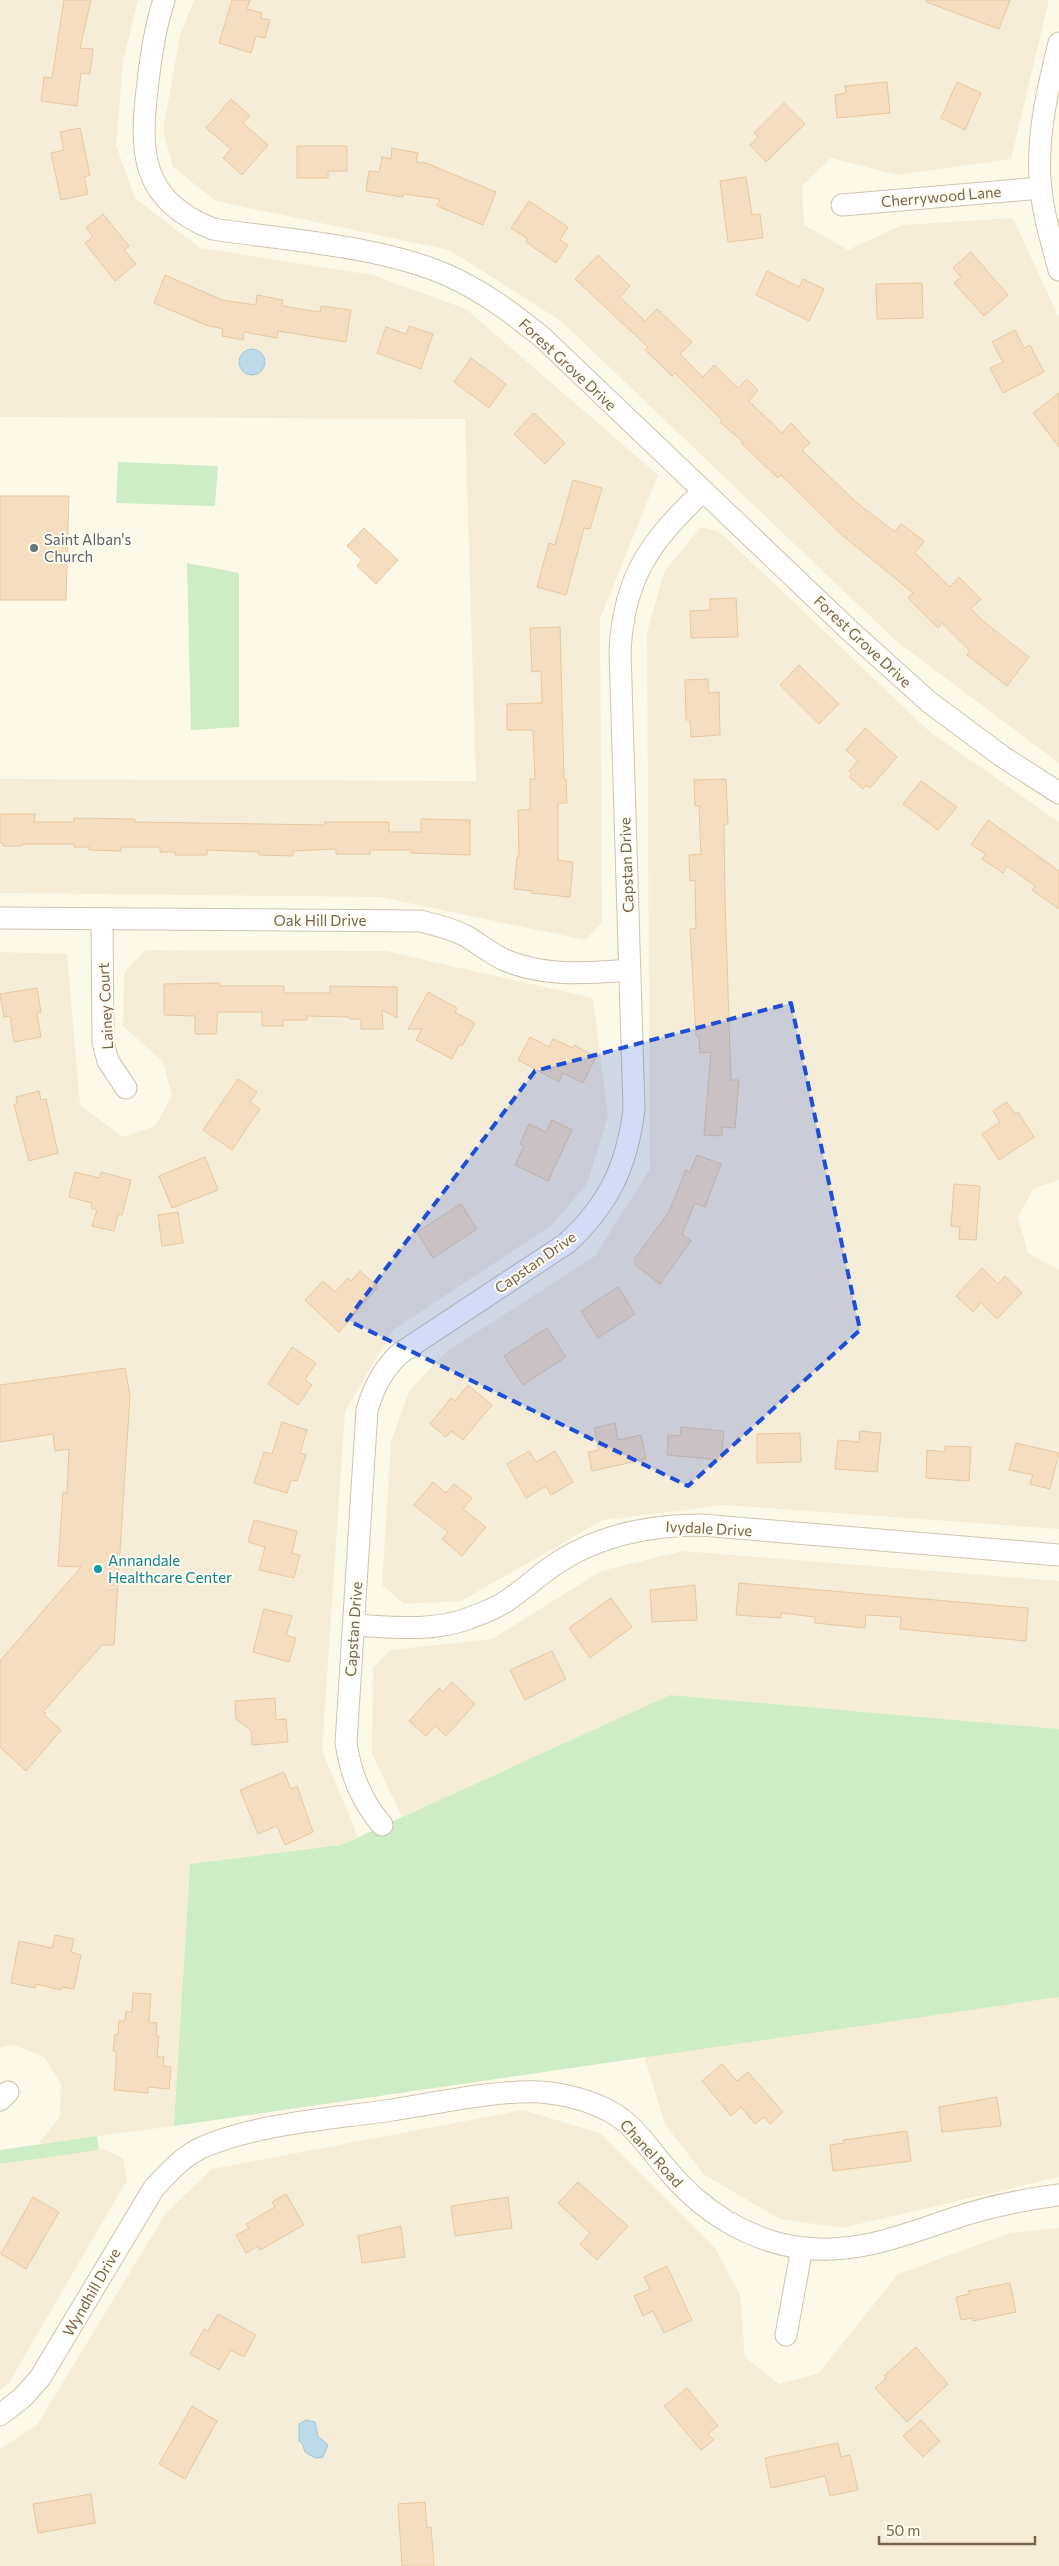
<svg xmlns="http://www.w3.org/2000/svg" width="1059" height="2566" font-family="Commissioner,sans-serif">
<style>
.residential{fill:#f5edd7}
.green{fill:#ceecc6}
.water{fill:#bcdae8;stroke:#a1c7db}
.building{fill:#f4debf;stroke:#e7c89f}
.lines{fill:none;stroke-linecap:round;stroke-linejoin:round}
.minor-casing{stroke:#d0c3ad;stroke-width:23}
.minor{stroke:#fff;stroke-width:21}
.marked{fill:#1d4ed8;fill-opacity:0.2;stroke:#1d4ed8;stroke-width:4;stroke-dasharray:10 6;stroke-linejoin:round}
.worship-dot{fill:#6b7280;stroke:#fffcf0;stroke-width:2}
.culture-dot{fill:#0f9aa8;stroke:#fffcf0;stroke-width:2}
.labels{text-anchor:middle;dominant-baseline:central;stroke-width:4;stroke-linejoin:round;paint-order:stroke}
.street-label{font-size:15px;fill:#79644b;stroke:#fffcf0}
.worship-label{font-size:15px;fill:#5b616d;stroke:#fffcf0;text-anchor:start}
.culture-label{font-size:15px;fill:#0d838f;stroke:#fffcf0;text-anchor:start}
</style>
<rect width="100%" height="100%" fill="#fdf9e9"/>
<g class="residential">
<path d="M0,0H138L123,61L116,145L135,198L200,248L373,275L466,309L658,475L600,619L602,923L585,940L380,897L0,893V779L476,781L465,419L0,417Z"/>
<path d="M194,0H1049L1011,159L897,175L831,158L802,186L804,225L848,250L902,225L1013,218L1059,318V763L895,640L561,321L449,250L216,201L173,167L163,131L180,35Z"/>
<path d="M701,527L720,532L930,732L1059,822V1180L1034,1188L1018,1217L1028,1253L1059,1270V1529L724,1505L603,1520L461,1601L404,1604L382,1585L391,1442L409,1391L446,1352L595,1256L650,1169L647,633L664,572Z"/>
<path d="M146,950L386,951L593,998L608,1116L587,1184L552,1225L393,1330L345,1411L322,1750L358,1837L341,1845L190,1864L174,2126L38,2144L60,2116L61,2084L44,2057L11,2044L0,2048V952L67,954L80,1105L123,1137L155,1126L172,1096L163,1062L123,1026L124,972Z"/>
<path d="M682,1551L1059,1581V1729L670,1695L402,1817L372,1754L373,1668L390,1650L492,1639L601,1571Z"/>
<path d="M1059,1997V2177L842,2228L780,2219L703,2174L665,2124L644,2056Z"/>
<path d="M523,2110L600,2133L715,2248L740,2295L745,2357L779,2384L819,2373L898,2274L1010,2233L1059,2228V2566H0V2449L37,2425L166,2213L212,2169Z"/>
<path d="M103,2149L123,2158L127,2180L9,2383L0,2390V2164Z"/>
</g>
<g class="green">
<path d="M118,462L218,466L215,506L116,503Z"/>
<path d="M187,563L239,573V727L191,730Z"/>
<path d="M670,1695L1059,1729V1997L174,2126L190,1864L341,1845Z"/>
<path d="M97,2136L99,2150L0,2164V2150Z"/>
</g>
<g class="water">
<circle cx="252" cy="362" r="13"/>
<path d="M306,2420L315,2422L318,2436L328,2445L323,2457L315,2458L305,2452L302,2443L299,2441V2424Z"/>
</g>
<g class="building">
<path d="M64,0H91L80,48L93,49L90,74L81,73L77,106L41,101L44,77L52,78Z"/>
<path d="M232,0H250L247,9L262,13L261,18L270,20L265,38L256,36L251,53L219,43Z"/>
<path d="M927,0H1010L999,29L926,2Z"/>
<path d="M887,82L890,113L837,118L835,95L846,93L845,86Z"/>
<path d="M957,82L981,93L965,130L941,118Z"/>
<path d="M231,99L250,116L243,123L268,145L242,175L223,158L231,149L206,128Z"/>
<path d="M784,103L805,124L766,162L750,145L758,137L754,133Z"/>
<path d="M80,128L90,175L84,177L88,194L61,200L51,153L64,150L60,132Z"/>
<path d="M297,146H347V171H328V178H297Z"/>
<path d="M392,148L418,153L416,162L426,163L496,192L483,225L437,206L440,199L403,194V197L366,191L369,171L379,172L382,157L391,159Z"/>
<path d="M746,177L752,215L760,214L763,238L728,242L720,181Z"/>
<path d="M529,201L568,227L560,240L568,245L556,263L526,242L528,239L511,228Z"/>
<path d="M103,214L129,246L124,250L136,264L115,281L85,243L93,237L86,228Z"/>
<path d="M971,252L1008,295L984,316L954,283L961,277L953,268Z"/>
<path d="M598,255L630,286L620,297L645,321L657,309L692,342L680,354L703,377L714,365L738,388L747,379L758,390L749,401L782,433L791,423L810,443L802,450L857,503L895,532L901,524L924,541L915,553L950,587L959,577L981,599L971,609L984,622L1029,657L1007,686L967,655L970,651L942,623L938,628L908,598L913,593L841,534L781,475L778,478L742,444L743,442L720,422L722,420L675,373L672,376L645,350L648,347L575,279Z"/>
<path d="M767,271L799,287L803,279L824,289L809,321L756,295Z"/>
<path d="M165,275L222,300L256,305L257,295L283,300L282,306L320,312L321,306L351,310L346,342L278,331L277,338L244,332L243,340L222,336L223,329L206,325L154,303Z"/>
<path d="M922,283L923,318L877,319L876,284Z"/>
<path d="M409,326L433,334L421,369L377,353L386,327L406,334Z"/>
<path d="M1015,330L1024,348L1030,345L1044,372L1003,393L990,368L1003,362L992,342Z"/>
<path d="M471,358L506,384L489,408L454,382Z"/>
<path d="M1059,393V447L1033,413Z"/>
<path d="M534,413L565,443L545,464L514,434Z"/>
<path d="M573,480L602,488L590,529L584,528L566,595L537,587L549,543L555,545Z"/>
<path d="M0,496H69L66,600H0Z"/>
<path d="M364,528L398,560L376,584L357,566L362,560L347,546Z"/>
<path d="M736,598L738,637L691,638L690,611L710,610V599Z"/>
<path d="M560,627L564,779H566L567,803H558V860L573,862L570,897L531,893L532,891L514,889L517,857H519L518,810H530V779H535L533,730H507V704L542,703L541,671L532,672L530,628Z"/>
<path d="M799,665L839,704L819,724L780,685Z"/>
<path d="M708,679L709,693L719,692L720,735L691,737L690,720H686L685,680Z"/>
<path d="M865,728L897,757L870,788L866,785L863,789L849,777L852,774L849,771L858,761L846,750Z"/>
<path d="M726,779L728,824H724L725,900L731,1080H739L735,1128L722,1127V1136L704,1135L711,1052L700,1053L699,1036H696L690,929L696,928L695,880L690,881L689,855L701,854L699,806H695L694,780Z"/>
<path d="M921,781L957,807L938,830L903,804Z"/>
<path d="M0,814H35L34,822H74V818L135,819V822L325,825V822H389V832H421V819L470,820V855L411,853V850H370V854H336V849L293,851V856L259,855V852L207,850V855H175V852H160V847H121V851L89,850V847H74V844H23L22,846H3V843H0Z"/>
<path d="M988,820L1059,871V909L1032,890L1035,886L1007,866L1003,873L982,859L986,854L971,845Z"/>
<path d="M219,983V986H284V993H330V986L397,987V1018L382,1010L383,1029H361V1019H349V1017L307,1016V1020H283V1026H262V1012H218L216,1034H195V1016L164,1015V984Z"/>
<path d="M37,988L41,1012L37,1013L41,1037L14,1042L10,1016L4,1017L0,994Z"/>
<path d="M428,992L457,1008L455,1012L475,1023L462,1046L459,1045L452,1059L416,1040L422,1029H408Z"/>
<path d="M530,1037L549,1047L553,1039L573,1048L574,1045L596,1057L583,1083L563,1073L559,1082L518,1060Z"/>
<path d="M238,1079L257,1092L250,1102L260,1109L232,1150L203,1130Z"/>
<path d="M39,1091L41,1100L46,1099L58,1153L29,1161L14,1105L17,1104L16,1097Z"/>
<path d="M1007,1102L1015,1114L1018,1112L1034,1137L999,1160L982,1134L1000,1122L993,1111Z"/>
<path d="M552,1120L572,1130L548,1181L515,1165L524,1146L520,1144L529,1124L546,1132Z"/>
<path d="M697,1155L721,1164L705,1207L695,1203L682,1234L691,1241L660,1284L635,1265V1258L669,1212L686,1170L690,1172Z"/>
<path d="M205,1157L218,1190L172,1208L159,1176Z"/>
<path d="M75,1172L99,1178L101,1172L131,1180L122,1215L118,1214L114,1231L92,1226L97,1210L91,1208L92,1203L69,1197Z"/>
<path d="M954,1184L980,1186L976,1240L959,1239L960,1227L951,1226Z"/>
<path d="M461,1204L477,1229L433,1258L417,1232Z"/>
<path d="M178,1212L183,1243L162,1246L158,1215Z"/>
<path d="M982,1268L998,1284L1005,1276L1022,1293L997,1319L981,1303L973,1312L956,1296Z"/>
<path d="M360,1271L378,1287L339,1332L305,1300L323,1281L335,1292L348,1278L351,1281Z"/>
<path d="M618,1287L635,1314L598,1338L581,1311Z"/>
<path d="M547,1328L566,1357L523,1385L504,1356Z"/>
<path d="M292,1347L316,1363L305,1380L312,1385L298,1405L268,1384Z"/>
<path d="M125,1368L130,1395L114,1645H102L43,1712L46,1713L44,1715L61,1730L26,1771L0,1747V1661L81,1567L58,1566L63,1492L67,1493L69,1449L55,1451L53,1434L0,1442V1385Z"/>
<path d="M468,1385L492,1405L463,1440L451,1431L446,1437L430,1424L451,1398L455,1401Z"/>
<path d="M282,1422L307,1430L300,1453L306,1455L297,1481L291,1480L287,1493L254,1483L264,1452L272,1454Z"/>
<path d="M615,1423L618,1440L641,1435L646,1459L592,1471L588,1452L599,1450L594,1428Z"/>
<path d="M681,1427L724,1431L721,1460L667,1455L668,1435L680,1436Z"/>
<path d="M860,1431L881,1433L877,1472L835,1469L838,1440L859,1442Z"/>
<path d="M800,1433L801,1462L757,1463V1434Z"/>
<path d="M1016,1443L1059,1453L1050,1489L1030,1484L1033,1475L1009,1470Z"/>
<path d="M945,1446L971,1447L969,1481L926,1478L927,1450L945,1452Z"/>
<path d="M529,1451L536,1462L555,1451L573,1482L551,1495L546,1486L526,1498L507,1464Z"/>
<path d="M433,1482L446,1493L454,1484L472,1498L463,1509L486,1527L462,1556L442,1539L448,1532L414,1505Z"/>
<path d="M254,1520L297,1531L292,1553L300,1555L294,1578L259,1570L265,1547L248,1542Z"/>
<path d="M739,1583L1028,1608L1026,1641L900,1629L901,1617L866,1615L865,1628L815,1623V1617L781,1613V1618L736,1615Z"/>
<path d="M695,1585L697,1620L652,1622L650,1590Z"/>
<path d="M611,1598L632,1627L590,1658L569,1628Z"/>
<path d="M264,1609L292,1616L286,1635L296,1638L289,1662L253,1652Z"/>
<path d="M552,1651L566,1679L525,1700L510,1670Z"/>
<path d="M452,1682L475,1704L446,1736L435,1726L426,1736L409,1721L439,1688L443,1692Z"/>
<path d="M275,1698L276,1720L286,1719L288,1742L252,1745L251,1730L236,1719L235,1701Z"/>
<path d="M284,1772L291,1789L297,1786L313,1832L285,1845L277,1826L258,1834L240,1790Z"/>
<path d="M55,1935L74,1939L71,1952L81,1955L74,1989L62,1987L61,1990L36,1984L35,1988L11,1983L19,1941L52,1948Z"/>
<path d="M133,1993L151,1994L149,2022L157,2023L156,2036H159L157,2057H164L163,2066L171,2067L169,2089L148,2087V2093L114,2090L116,2065V2051H113L115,2034H118L119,2021H125L126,2012H132Z"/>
<path d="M722,2064L737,2081L748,2072L783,2112L770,2124L764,2117L755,2124L741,2107L731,2116L702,2081Z"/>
<path d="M997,2097L1001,2126L942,2132L939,2107Z"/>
<path d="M907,2131L911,2161L833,2171L830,2145L844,2143L843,2140Z"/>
<path d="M578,2182L628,2226L597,2260L580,2244L590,2233L558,2203Z"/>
<path d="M286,2194L304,2225L260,2250L259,2246L246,2253L236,2235L249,2228L246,2224L275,2207L272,2202Z"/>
<path d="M33,2197L59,2212L26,2269L1,2254Z"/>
<path d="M508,2197L512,2228L455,2236L451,2206Z"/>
<path d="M401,2226L405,2257L362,2263L358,2236Z"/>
<path d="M667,2266L692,2320L664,2333L653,2311L643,2316L634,2296L650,2289L644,2277Z"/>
<path d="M1010,2283L1016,2312L973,2321V2318L961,2320L956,2297L969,2294L968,2291Z"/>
<path d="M218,2314L256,2335L244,2357L231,2350L219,2370L190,2354L204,2329L208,2331Z"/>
<path d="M916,2347L948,2384L907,2422L875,2388L886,2378L884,2376Z"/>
<path d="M687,2388L718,2426L708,2434L714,2440L701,2450L664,2406Z"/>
<path d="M192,2406L217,2421L185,2479L159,2464Z"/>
<path d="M921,2420L940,2441L923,2457L903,2436Z"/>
<path d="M838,2443L841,2457L850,2455L858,2490L830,2496L825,2476L771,2488L765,2458Z"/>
<path d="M91,2494L95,2523L38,2533L33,2504Z"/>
<path d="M425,2502L427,2528L431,2527L434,2566H402L398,2504Z"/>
</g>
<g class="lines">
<g class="minor-casing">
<g id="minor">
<path d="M164,0C155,27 151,55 148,82C139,152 140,200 213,229C286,240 381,246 447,275C483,291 512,313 542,337L848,629L929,702L1003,757L1059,793"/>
<path d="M1059,43C1048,88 1037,133 1040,180C1042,210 1051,240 1059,270"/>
<path d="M842,205L1041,188"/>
<path d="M0,918L420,921C436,925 450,928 464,935C479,943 492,955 507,961C547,977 588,973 630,970"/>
<path d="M102,919L103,1042L108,1061L126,1088"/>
<path d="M354,1625C391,1627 431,1632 467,1619C480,1614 496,1609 508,1600C526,1588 541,1573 560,1561C603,1534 651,1525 701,1525L1059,1555"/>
<path d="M382,1825C361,1800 351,1775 346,1743L367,1410C374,1387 382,1371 399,1354L567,1243C609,1204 627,1166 634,1109L620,651C624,576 650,542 703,491"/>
<path d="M0,2100L8,2092"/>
<path d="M786,2335L802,2248"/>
<path d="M0,2415L22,2398L40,2378L154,2188C169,2172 183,2156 203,2147C260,2123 332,2119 392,2110C437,2103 496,2090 540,2092C565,2094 589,2100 611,2112C634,2124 649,2149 666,2168C700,2210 749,2242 804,2248C862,2255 913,2231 967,2214C997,2205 1028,2199 1059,2195"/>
</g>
</g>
<use href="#minor" class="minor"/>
</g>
<path class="marked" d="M791,1003L860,1330L688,1486L347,1320L535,1071Z"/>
<circle class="worship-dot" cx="34" cy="548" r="5"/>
<circle class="culture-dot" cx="98" cy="1569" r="5"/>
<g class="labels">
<g class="street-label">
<text transform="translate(941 196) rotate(-5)">Cherrywood Lane</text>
<text transform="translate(568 364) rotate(43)">Forest Grove Drive</text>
<text transform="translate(863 641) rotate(43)">Forest Grove Drive</text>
<text transform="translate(626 865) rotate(-92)">Capstan Drive</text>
<text x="320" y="920">Oak Hill Drive</text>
<text transform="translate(105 1006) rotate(-93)">Lainey Court</text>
<text transform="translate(535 1262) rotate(-35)">Capstan Drive</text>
<text transform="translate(709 1528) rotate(3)">Ivydale Drive</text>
<text transform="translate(353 1629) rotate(-86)">Capstan Drive</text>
<text transform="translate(652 2153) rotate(48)">Chanel Road</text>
<text transform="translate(91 2292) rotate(-60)">Wyndhill Drive</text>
</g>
<g class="worship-label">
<text x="44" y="539">Saint Alban's<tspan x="44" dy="17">Church</tspan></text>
</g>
<g class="culture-label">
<text x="108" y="1560">Annandale<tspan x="108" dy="17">Healthcare Center</tspan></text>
</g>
</g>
<path d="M879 2536v8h156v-8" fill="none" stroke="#79644b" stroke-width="2.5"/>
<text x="886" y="2536" font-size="15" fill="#79644b" stroke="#fffcf0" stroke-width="4" paint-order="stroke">50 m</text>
</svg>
